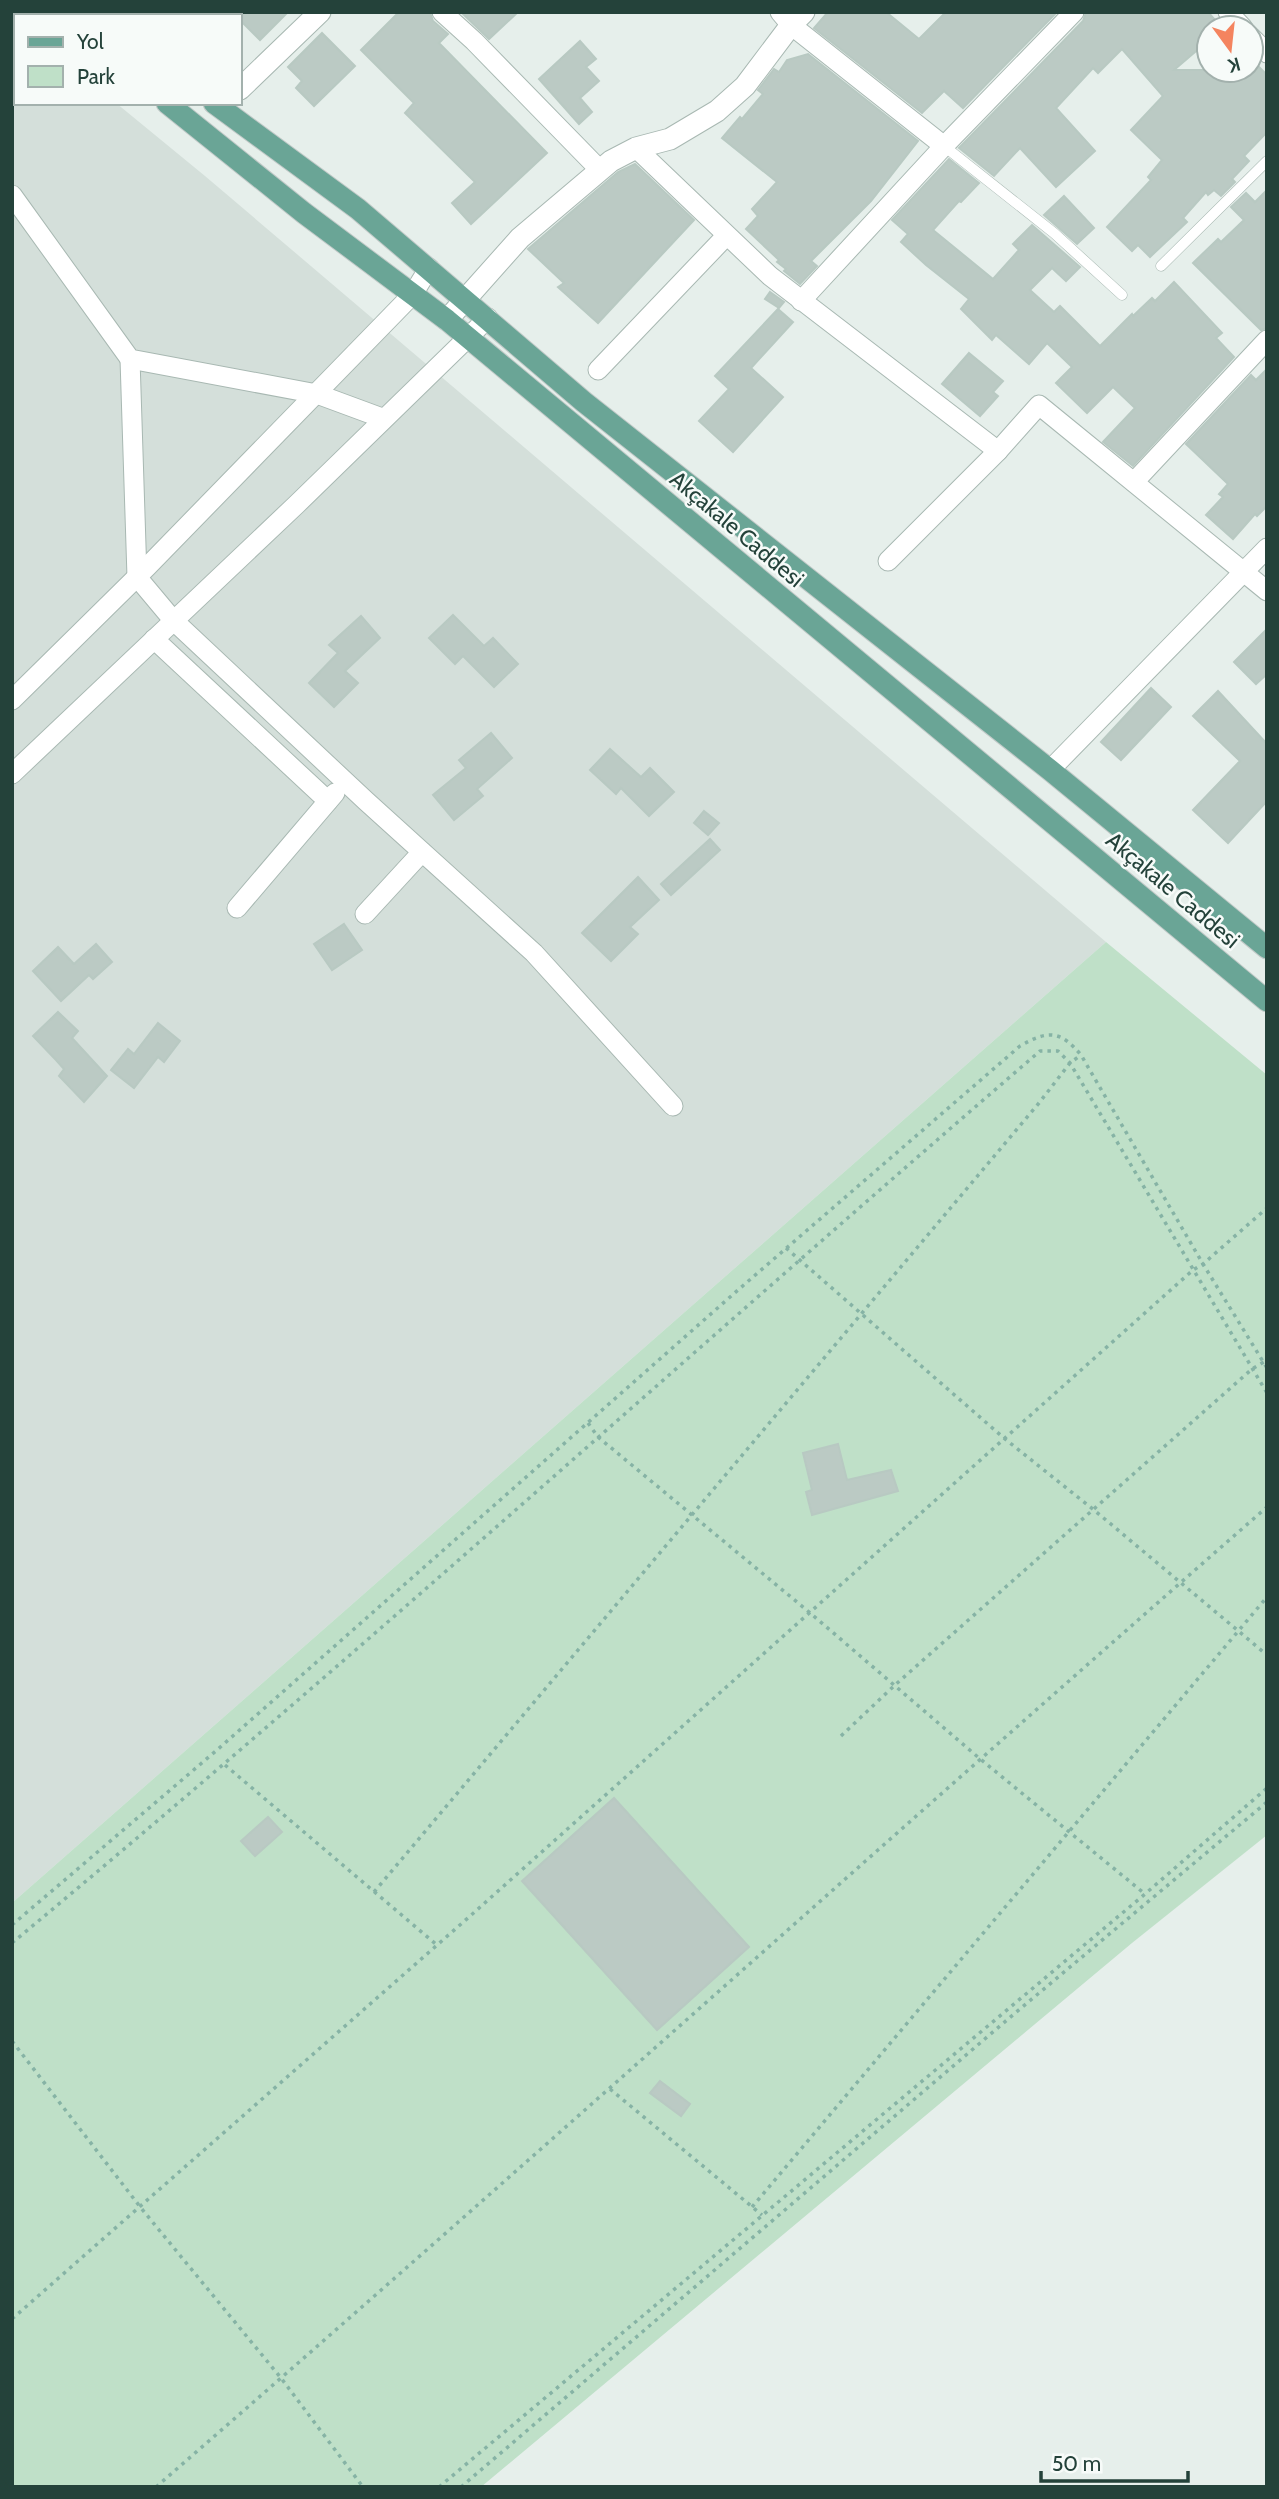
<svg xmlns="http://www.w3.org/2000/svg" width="1279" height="2499" font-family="Cabin,sans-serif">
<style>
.built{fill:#d4dfda}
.green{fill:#bfe0c8}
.building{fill:#bbcac4;stroke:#b8c9c2;stroke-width:2}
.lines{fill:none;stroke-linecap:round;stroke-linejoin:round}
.service-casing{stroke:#a8b8b2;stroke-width:11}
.minor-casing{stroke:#a8b8b2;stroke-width:21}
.tertiary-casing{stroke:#a8b8b2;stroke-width:23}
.primary-casing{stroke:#c2cac8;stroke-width:23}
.path{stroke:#86b3a5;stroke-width:3.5;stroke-dasharray:3.5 5;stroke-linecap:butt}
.service{stroke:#fff;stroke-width:10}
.minor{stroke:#fff;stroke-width:19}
.tertiary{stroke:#fff;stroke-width:21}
.primary{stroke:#6aa596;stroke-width:21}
.labels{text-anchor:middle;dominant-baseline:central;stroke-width:5;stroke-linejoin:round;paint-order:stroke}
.street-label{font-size:23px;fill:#24423a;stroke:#f7fbf9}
</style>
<rect width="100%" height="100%" fill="#e6efeb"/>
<path class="built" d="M12,19L16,22V103H116L205,176L1106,942L12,1903Z"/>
<path class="green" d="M1106,942L1267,1075V1835L1132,1943L481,2487H12V1903Z"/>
<g class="building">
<path d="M232,12H288L260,40L240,20V16Z"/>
<path d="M399,12H430L433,21L448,34L439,43L547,153L471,224L452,203L475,182L405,113L414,103L361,50Z"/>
<path d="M461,12H518L489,39Z"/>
<path d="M828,12H886L919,39L946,12H1057L963,108L944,91L922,113L814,28Z"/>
<path d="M1086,12H1208L1222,28H1209V40L1174,70H1256L1259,67L1267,75V132L1244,156L1249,161L1232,179L1235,182L1221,196L1214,190L1208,195L1206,192L1183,218L1187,222L1150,257L1138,245L1132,251L1107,227L1151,180L1148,177L1162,160L1131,130L1163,96L1122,49L1098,73L1093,68L1056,108L1095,151L1056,187L1020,148L994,176L959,148L1083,21Z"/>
<path d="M322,33L355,66L314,106L296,88L302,81L288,67Z"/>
<path d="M580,41L596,59L586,67L599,81L580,98L592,112L579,124L539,79Z"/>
<path d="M808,54L918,141L871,201L811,261L817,266L800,284L784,271L786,269L777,262L779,260L746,229L758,216L752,209L777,182L722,138L740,117L742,119L763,94L758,90L774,69L779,72L787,60Z"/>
<path d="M949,159L979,183L961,202L959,201L933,230L993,279L1019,250L1013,244L1032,225L1080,267L1066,281L1052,268L1030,290L1054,312L1060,306L1100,346L1132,314L1133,316L1152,298L1155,301L1174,282L1222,333L1216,338L1234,357L1133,466L1103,442L1135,408L1113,387L1087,413L1056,383L1072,367L1047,343L1029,364L996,335L992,340L961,309L969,299L926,265L901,242L908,234L892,220Z"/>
<path d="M635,164L694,220L598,323L558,287L564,283L528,249L618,172Z"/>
<path d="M1267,190V328L1261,330L1193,263L1218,239L1221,242L1244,220L1231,207L1246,193L1255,202Z"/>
<path d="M1064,196L1094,228L1077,244L1044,215Z"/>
<path d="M770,292L784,302L779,308L765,299Z"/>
<path d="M778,309L793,322L751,368L783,397L733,452L699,421L729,389L715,376Z"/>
<path d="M969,353L1003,381L993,392L998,396L980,416L942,384Z"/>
<path d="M1267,369V506L1257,516L1255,514L1233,539L1206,515L1223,497L1219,494L1228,484L1186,444L1251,375L1256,380Z"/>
<path d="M453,615L484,646L493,638L518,664L494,687L463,656L455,664L429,638Z"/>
<path d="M361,616L380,638L345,671L358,683L334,707L309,683L338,653L329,645Z"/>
<path d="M1267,629V674L1256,684L1234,662Z"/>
<path d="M1151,688L1171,707L1121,760L1101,742Z"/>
<path d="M1218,691L1267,744V801L1228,843L1193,810L1240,761L1193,716Z"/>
<path d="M491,733L512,758L477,789L483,796L454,820L433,795L466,768L459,760Z"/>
<path d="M610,749L641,777L650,768L674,792L649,816L621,788L616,794L590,770Z"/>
<path d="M704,811L719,823L708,835L694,823Z"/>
<path d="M710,839L720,850L671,895L661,884Z"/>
<path d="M638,877L659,900L630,927L638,934L611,961L582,933Z"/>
<path d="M344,924L362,950L332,970L314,944Z"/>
<path d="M96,944L112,962L93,979L89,975L61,1001L33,971L58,947L74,964Z"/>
<path d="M58,1012L78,1031L72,1038L107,1076L84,1102L59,1076L64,1069L56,1060L33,1036Z"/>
<path d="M158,1023L180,1041L164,1062L158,1057L134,1088L111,1070L128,1049L134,1054Z"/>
<path d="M838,1444L847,1480L891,1470L898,1491L812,1515L806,1492L812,1490L803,1453Z"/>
<path d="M614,1798L749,1947L657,2030L522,1881Z"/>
<path d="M268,1817L282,1832L255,1856L241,1841Z"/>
<path d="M660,2081L690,2104L681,2116L650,2093Z"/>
</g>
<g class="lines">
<g class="service-casing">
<g id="service">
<path d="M944,146L1054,233L1122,295"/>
<path d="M1161,266L1267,161"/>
</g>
</g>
<g class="minor-casing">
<g id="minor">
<path d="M442,12L474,41L600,170"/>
<path d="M780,12L791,25L944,146"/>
<path d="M1228,12L1243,28"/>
<path d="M1251,37L1267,53"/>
<path d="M636,148L770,276L998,451"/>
<path d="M12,195L130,359L317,394L382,418"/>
<path d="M801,301L944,146L1074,12"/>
<path d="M130,359L137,577L173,620L366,801L534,953L673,1106"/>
<path d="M598,370L726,236"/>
<path d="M1134,482L1267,340"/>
<path d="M888,561L998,451L1039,405L1267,591"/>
<path d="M154,639L328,801"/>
<path d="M12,700L147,567L413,294L429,268"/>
<path d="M1050,770L1267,548"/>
<path d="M12,774L297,504L488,318"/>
<path d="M237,908L335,793"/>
<path d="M365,914L422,852"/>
</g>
</g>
<g class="tertiary-casing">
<g id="tertiary">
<path d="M240,89L320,12"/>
<path d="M447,320L520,238L611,161L636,148L670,139L717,111L745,86L791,25L804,12"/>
</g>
</g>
<g class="primary-casing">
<g id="primary">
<path d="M54,12L59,16"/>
<path d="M108,12L112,16"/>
<path d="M167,103L304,213L447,320L1267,1001"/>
<path d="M214,103L358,209L584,402L1050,770L1267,948"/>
</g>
</g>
<g class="path">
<path d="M786,1248L1005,1439L1094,1510L1267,1655"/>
<path d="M588,1423L598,1437L809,1612L979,1758L1145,1894"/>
<path d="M841,1736L895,1685L1252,1369L1267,1360"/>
<path d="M225,1765L437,1945"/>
<path d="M374,1892L1039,1103L1070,1063L1081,1055"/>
<path d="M12,1925L217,1750L738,1290L1020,1046C1048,1030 1060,1030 1081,1055L1203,1264L1267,1368"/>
<path d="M12,1943C361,1653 696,1347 1040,1051H1058L1070,1063L1267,1393"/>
<path d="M12,2041L141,2208L281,2378L363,2487"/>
<path d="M610,2089L762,2215"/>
<path d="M752,2207L1267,1597"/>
<path d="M12,2319L469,1917L1193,1270L1203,1264L1267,1208"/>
<path d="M156,2487C529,2163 895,1832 1267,1507"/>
<path d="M439,2487L1145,1894L1267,1788"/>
<path d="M461,2487L1014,2014L1267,1802"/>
</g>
<use href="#service" class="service"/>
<use href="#minor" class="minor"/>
<use href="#tertiary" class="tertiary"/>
<use href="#primary" class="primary"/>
</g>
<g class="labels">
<g class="street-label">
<text transform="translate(737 529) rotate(40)">Akçakale Caddesi</text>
<text transform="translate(1173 890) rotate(40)">Akçakale Caddesi</text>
</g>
</g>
<rect width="1279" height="2499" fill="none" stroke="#24423a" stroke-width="28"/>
<rect x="14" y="14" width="228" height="91" fill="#f7fbf9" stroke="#a3b1ad" stroke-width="2"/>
<rect x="28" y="37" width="35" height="10" fill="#6aa596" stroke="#a3b1ad" stroke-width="2"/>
<text x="77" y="49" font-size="21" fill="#24423a">Yol</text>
<rect x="28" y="66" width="35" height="21" fill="#bfe0c8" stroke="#a3b1ad" stroke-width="2"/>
<text x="77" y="84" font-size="21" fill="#24423a">Park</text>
<g transform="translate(1230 49) rotate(165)"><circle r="33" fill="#f7fbf9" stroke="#a3b1ad" stroke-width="2"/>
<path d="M0-5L12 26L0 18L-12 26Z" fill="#f4845f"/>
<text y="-10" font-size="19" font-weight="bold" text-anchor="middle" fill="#24423a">K</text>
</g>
<path d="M1041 2471v10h147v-10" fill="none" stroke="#24423a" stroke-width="3.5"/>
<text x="1052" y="2471" font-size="21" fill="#24423a" stroke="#f7fbf9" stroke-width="5" paint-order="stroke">50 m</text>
</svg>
